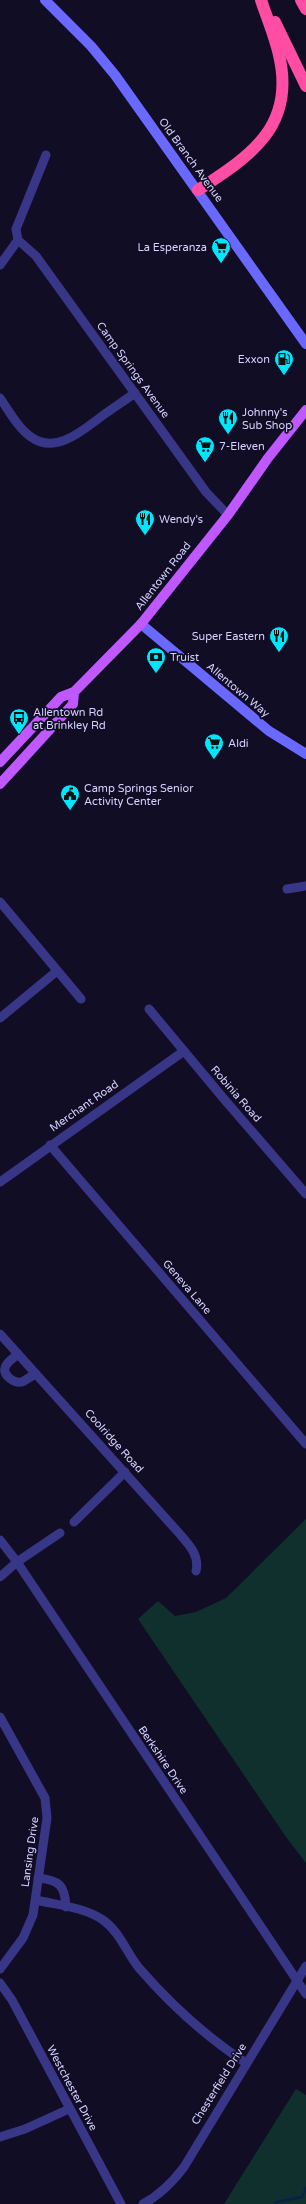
<svg xmlns="http://www.w3.org/2000/svg" width="306" height="2204" font-family="'Varela Round',sans-serif">
<style>
.green{fill:#10302e}
.lines{fill:none;stroke-linecap:round;stroke-linejoin:round}
.stream{stroke:#092148;stroke-width:2.5}
.street{stroke:#383687;stroke-width:9}
.secondary{stroke:#6a69ff;stroke-width:10}
.primary{stroke:#bf59ff;stroke-width:10}
.highway{stroke:#ff4da4;stroke-width:12}
.labels{text-anchor:middle;dominant-baseline:central;stroke-width:3.5;stroke-linejoin:round;paint-order:stroke}
.street-label{font-size:11px;fill:#d6d2ff;stroke:#110d25}
.poi-label{font-size:11px;fill:#d6d2ff;stroke:#110d25;text-anchor:start}
</style>
<rect width="100%" height="100%" fill="#110d25"/>
<g class="green">
<path d="M306,1519V1863L286,1837L138,1619L158,1601L175,1616L196,1612L226,1598Z"/>
<path d="M296,2089L306,2095V2204H224Z"/>
</g>
<g class="lines">
<path class="stream" d="M275,2204L276,2202L302,2197L306,2188"/>
<g class="street">
<path d="M18,240L36,256L206,492L228,515"/>
<path d="M0,265L18,240L16,229L46,155"/>
<path d="M0,398C9,411 18,428 31,437C56,455 83,430 102,416C113,408 124,401 135,393"/>
<path d="M287,889L306,886"/>
<path d="M0,902L81,999"/>
<path d="M149,1009L224,1099L306,1194"/>
<path d="M0,1018L57,971"/>
<path d="M50,1145L306,1444"/>
<path d="M0,1182L184,1051"/>
<path d="M0,1334L178,1532C187,1543 200,1554 196,1571"/>
<path d="M18,1354C14,1358 6,1362 5,1368C3,1375 14,1384 22,1382C26,1380 31,1376 36,1374"/>
<path d="M74,1522L125,1472"/>
<path d="M0,1540L17,1562L306,1994"/>
<path d="M0,1577L17,1562L60,1533"/>
<path d="M0,1717L45,1798L47,1818L33,1915L23,1938L0,1969"/>
<path d="M38,1878C59,1880 65,1885 66,1907"/>
<path d="M36,1900C57,1905 84,1907 103,1920C120,1932 126,1952 139,1968C171,2005 205,2036 246,2063"/>
<path d="M0,1983L12,2000L121,2204"/>
<path d="M0,2137L25,2129L69,2109"/>
<path d="M143,2204C160,2195 172,2183 184,2167L306,1966"/>
</g>
<g class="secondary">
<path d="M45,0L91,46L115,75L306,344"/>
<path d="M141,624L269,731L306,754"/>
</g>
<g class="primary">
<path d="M0,762L61,697L74,692L79,687L141,624L228,515L268,458L306,410"/>
<path d="M0,784L73,704L74,692"/>
</g>
<g class="highway">
<path d="M301,0L306,9"/>
<path d="M275,22L306,86"/>
<path d="M198,190C250,156 296,127 279,55C275,37 267,18 261,0"/>
</g>
</g>
<defs>
<g id="supermarket-pin" transform="scale(1)"><path d="M0 17L-7.5 6A9.5 9.5 0 1 1 7.5 6Z" fill="#00e7fd" stroke="#110d25"/><path d="M-6-5.5h2.5l.6 2H6L4.5 2H-2.5L-4.4-4H-6ZM-1.5 3.2a1.3 1.3 0 1 0 .1 0ZM3 3.2a1.3 1.3 0 1 0 .1 0Z" fill="#111"/></g>
<g id="fuel-pin" transform="scale(1)"><path d="M0 17L-7.5 6A9.5 9.5 0 1 1 7.5 6Z" fill="#00e7fd" stroke="#110d25"/><path d="M-5.5-6h7V0h2V4h1.3V-2.5L3-4.5l.8-.8L6-3V5H2.5V1h-1V6h-7ZM-4.2-4.7v3.2H.2V-4.7Z" fill="#111"/></g>
<g id="restaurant-pin" transform="scale(1)"><path d="M0 17L-7.5 6A9.5 9.5 0 1 1 7.5 6Z" fill="#00e7fd" stroke="#110d25"/><path d="M-5-6h1v4h1v-4h1v4h1v-4h1v5L-1.5 .5V6h-2V.5L-5-1ZM5-6V6H3V1.5H1.5Q1.5-4 5-6Z" fill="#111"/></g>
<g id="bank-pin" transform="scale(1)"><path d="M0 17L-7.5 6A9.5 9.5 0 1 1 7.5 6Z" fill="#00e7fd" stroke="#110d25"/><path d="M-6-4H6V4H-6ZM0-2.3a2.3 2.3 0 1 0 0 4.6a2.3 2.3 0 1 0 0-4.6Z" fill="#111"/></g>
<g id="bus-pin" transform="scale(1)"><path d="M0 17L-7.5 6A9.5 9.5 0 1 1 7.5 6Z" fill="#00e7fd" stroke="#110d25"/><path d="M-5-6H5V4H4V6H2V4H-2V6H-4V4H-5ZM-3.5-4V0h7V-4ZM-3.5 1.2v1.5H-2V1.2ZM2 1.2v1.5H3.5V1.2Z" fill="#111"/></g>
<g id="civic-pin" transform="scale(1)"><path d="M0 17L-7.5 6A9.5 9.5 0 1 1 7.5 6Z" fill="#00e7fd" stroke="#110d25"/><path d="M-.6-6.5H3V-4.5H.6V-3L4-1V1h2V6H-6V1h2V-1L-.6-3ZM-1.2 2.5V6h2.4V2.5Z" fill="#111"/></g>
</defs>
<g fill-rule="evenodd">
<use href="#supermarket-pin" x="221" y="247"/>
<use href="#fuel-pin" x="284" y="359"/>
<use href="#restaurant-pin" x="228" y="418"/>
<use href="#supermarket-pin" x="205" y="446"/>
<use href="#restaurant-pin" x="145" y="519"/>
<use href="#restaurant-pin" x="279" y="636"/>
<use href="#bank-pin" x="156" y="657"/>
<use href="#bus-pin" x="19" y="718"/>
<use href="#supermarket-pin" x="214" y="743"/>
<use href="#civic-pin" x="70" y="794"/>
</g>
<g class="labels">
<g class="street-label">
<text transform="translate(191 160) rotate(54)">Old Branch Avenue</text>
<text transform="translate(133 370) rotate(54)">Camp Springs Avenue</text>
<text transform="translate(163 576) rotate(-52)">Allentown Road</text>
<text transform="translate(238 690) rotate(40)">Allentown Way</text>
<text transform="translate(236 1094) rotate(49)">Robinia Road</text>
<text transform="translate(84 1106) rotate(-35)">Merchant Road</text>
<text transform="translate(187 1287) rotate(49)">Geneva Lane</text>
<text transform="translate(114 1441) rotate(48)">Coolridge Road</text>
<text transform="translate(163 1760) rotate(56)">Berkshire Drive</text>
<text transform="translate(30 1852) rotate(-82)">Lansing Drive</text>
<text transform="translate(219 2084) rotate(-58)">Chesterfield Drive</text>
<text transform="translate(72 2088) rotate(62)">Westchester Drive</text>
</g>
<g class="poi-label">
<text x="207" y="247" text-anchor="end">La Esperanza</text>
<text x="270" y="359" text-anchor="end">Exxon</text>
<text x="242" y="412">Johnny's<tspan x="242" dy="13">Sub Shop</tspan></text>
<text x="219" y="446">7-Eleven</text>
<text x="159" y="519">Wendy's</text>
<text x="265" y="636" text-anchor="end">Super Eastern</text>
<text x="170" y="657">Truist</text>
<text x="33" y="712">Allentown Rd<tspan x="33" dy="13">at Brinkley Rd</tspan></text>
<text x="228" y="743">Aldi</text>
<text x="84" y="788">Camp Springs Senior<tspan x="84" dy="13">Activity Center</tspan></text>
</g>
</g>
</svg>
